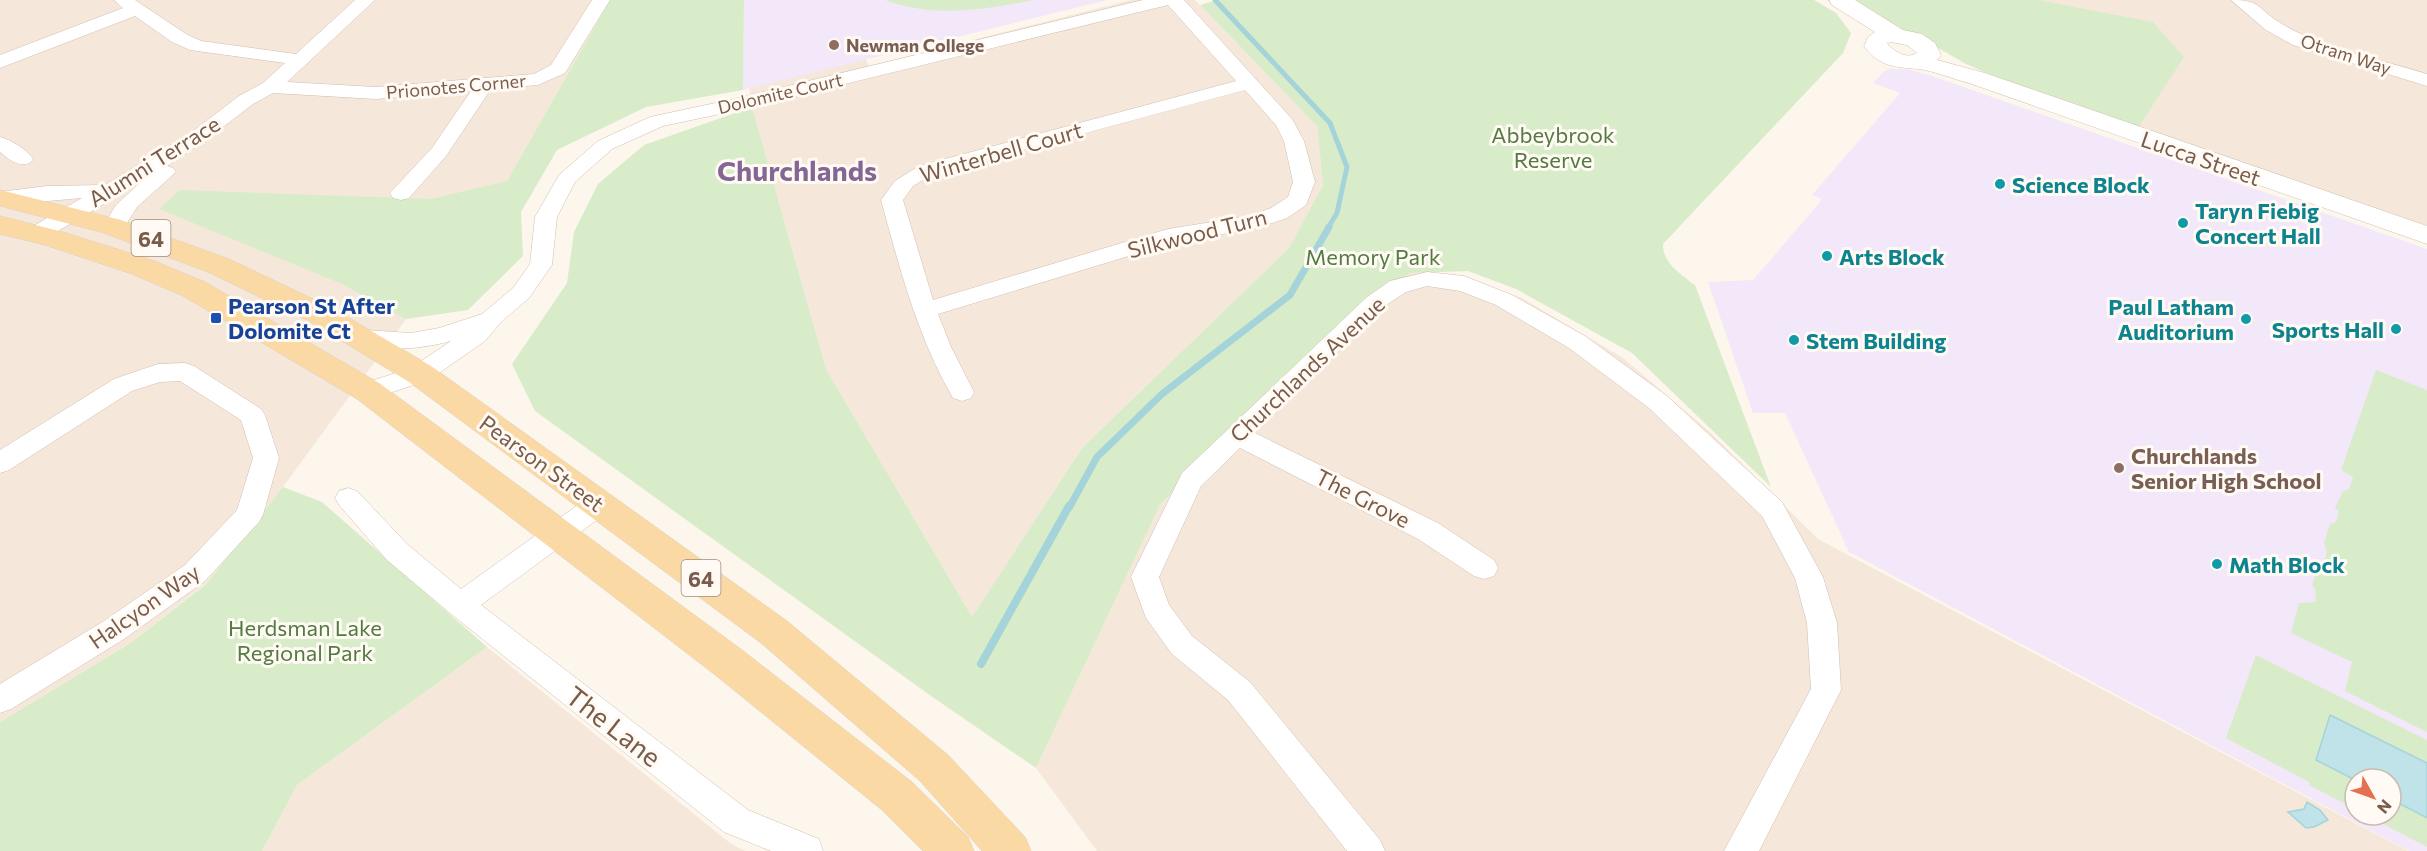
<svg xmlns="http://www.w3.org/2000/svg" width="2427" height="851" font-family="Commissioner,sans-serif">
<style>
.residential{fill:#f5e8da}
.education{fill:#f3e8fa;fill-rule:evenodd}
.green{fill:#d8ecc9}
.water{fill:#bfe3e8;stroke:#a5d3da;stroke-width:1.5}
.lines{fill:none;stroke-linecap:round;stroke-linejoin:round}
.stream-far2{stroke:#a5d3da;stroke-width:5}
.stream-far1{stroke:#a5d3da;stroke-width:7}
.stream{stroke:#a5d3da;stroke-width:8}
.minor-casing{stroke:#d1beb0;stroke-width:1}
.tertiary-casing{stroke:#d1beb0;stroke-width:1}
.primary-casing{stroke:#dad1cd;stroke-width:1}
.minor{fill:#fff;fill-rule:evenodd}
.tertiary{fill:#fff;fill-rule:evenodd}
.primary{fill:#fbd9a5;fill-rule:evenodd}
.education-dot{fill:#8d6e63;stroke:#fffaf3;stroke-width:2}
.culture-dot{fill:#0f9aa8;stroke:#fffaf3;stroke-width:2}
.transit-dot{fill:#1a4fb4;stroke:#fffaf3;stroke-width:2}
.labels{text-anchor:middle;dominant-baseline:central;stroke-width:6;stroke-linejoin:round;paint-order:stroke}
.far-education-label{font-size:18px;font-weight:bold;fill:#785e54;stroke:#fffaf3;text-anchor:start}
.far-street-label{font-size:18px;fill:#7a5c4d;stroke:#fffaf3}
.shield{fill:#fffaf3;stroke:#a28b7f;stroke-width:1.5}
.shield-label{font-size:21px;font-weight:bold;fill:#7a5c4d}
.park-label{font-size:22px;fill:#537a41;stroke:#fffaf3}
.street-label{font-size:22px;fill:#7a5c4d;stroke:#fffaf3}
.culture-label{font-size:22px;font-weight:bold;fill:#0d838f;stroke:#fffaf3;text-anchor:start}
.transit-label{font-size:22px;font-weight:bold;fill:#164399;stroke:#fffaf3;text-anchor:start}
.education-label{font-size:22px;font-weight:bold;fill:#785e54;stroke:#fffaf3;text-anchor:start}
.near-street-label{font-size:27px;fill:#7a5c4d;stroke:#fffaf3}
.district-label{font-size:28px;font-weight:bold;fill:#846695;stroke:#fffaf3}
</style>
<rect width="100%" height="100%" fill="#fdf6ec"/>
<g class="residential">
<path d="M0,0H610L507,181L283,487L205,584L129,644L0,722Z"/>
<path d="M1131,0H1195L1317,126L1323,185L1289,248L1082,448L972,617L826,369L752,107L744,54L838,5L869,66Z"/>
<path d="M2038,0H2427V229L2138,128Z"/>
<path d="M1410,273L1456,275L1522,298L1623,358L1710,432L1818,539L2408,851H1097L1036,768L1160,505L1350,313Z"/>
<path d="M487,647L730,843L745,851H262L297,785Z"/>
</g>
<g class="education">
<path d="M744,0H1107L743,90Z"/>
<path d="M1889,69H1907L1932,76L2427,249V851H2409L1849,552L1785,413H1753L1708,282L1753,280L1815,208L1822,199L1812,195L1900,93L1873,83L1883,72ZM2355,779H2391V815H2355Z"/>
</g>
<g class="green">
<path d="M610,0H744L743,90L646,107L557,150L521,212L523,256L468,310L406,319L342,284L159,209L180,190L431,199L507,181Z"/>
<path d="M885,0H1033C986,10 932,18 885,0Z"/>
<path d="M1217,0H1814L1836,13L1851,33L1843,53L1663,244C1662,262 1681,275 1695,285L1771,487L1632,353L1516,289L1468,271L1410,273L1350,313L1160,505L1036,768L931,696L535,411L512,364L567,283L574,232L598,184L644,145L752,107L826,369L972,617L1082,448L1289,248L1323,185L1317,126L1200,5Z"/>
<path d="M1855,0H2038L2153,22L2184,57L2138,128L2011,84L1966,64L1933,45L1891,27Z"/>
<path d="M2376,370L2427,390V732L2345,691L2352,662L2291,633L2299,603L2316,602L2315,589L2312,585L2320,563L2324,561L2327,552L2324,543L2330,524L2336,522L2339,511L2335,508L2343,491L2349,489L2353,477L2341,470Z"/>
<path d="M283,487L322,502L487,647L297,785L262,851H0V722L129,644L205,585Z"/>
<path d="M2256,655L2427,740V847L2366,815H2391V779H2355V809L2309,785V782L2226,738Z"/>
</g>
<g class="water">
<path d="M2330,715L2427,763V818L2391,799V779L2355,780L2316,760Z"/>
<path d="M2307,802L2320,810L2328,820L2314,827L2306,828L2288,812L2304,809Z"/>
</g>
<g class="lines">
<path class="stream-far2" d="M1215,0L1330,123L1347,167L1337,213L1328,228"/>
<path class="stream-far1" d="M1069,508L1097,457L1162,394L1290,295L1329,227"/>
<path class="stream" d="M981,664L1069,506"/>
<g class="minor-casing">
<g id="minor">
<path d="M114,0H135L186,34L201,41L296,54L355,0H375L287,82L376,87L534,74L551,65L592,0H610L565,73L538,85L491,89L446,156L409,198L401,200L393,198L390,193L432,148L471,91L376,99L273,93L253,104L206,140L167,166L173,168L176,172L137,207L122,231L114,233L106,231L103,226L116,205L141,182L46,238L38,240L30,238L27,233L30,228L82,198L2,205L0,204V192L47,186L105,185L192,132L239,96L263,83L285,63L190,50L172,42L135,16L0,68V55L123,8Z"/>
<path d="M1143,0H1184L1292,119L1304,141L1315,182L1306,205L1287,218L1254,229L1178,241L938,314L951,347L974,392L971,398L962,401L953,398C917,336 900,269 881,200L895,181L919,166L1236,81L1168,5L734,111L663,126L612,149L575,182L557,217L552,265L529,298L502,321L485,341L429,380L368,400L359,397L356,391L359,385L411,368L451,341C421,349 387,352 357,344L353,338L357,332L365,330L411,333L439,328L482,314L513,288L530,264L535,217L559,175L598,141L650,117L734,99ZM1245,90L1276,125L1284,141L1293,182L1288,197L1271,208L1250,216L1168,229L933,300L903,200L913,186L933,174Z"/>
<path d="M2231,0C2262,0 2256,8 2279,22C2316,47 2383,60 2427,74V86L2293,45L2266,30Z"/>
<path d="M0,137C11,140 27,149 33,159L30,163C17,167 10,160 0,152Z"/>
<path d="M1427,272L1464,276L1512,295L1585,336L1667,396L1782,502L1823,577L1837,623L1841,690L1759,851H1724L1811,689L1807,623L1795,578L1762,516L1649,408L1569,348L1496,305L1460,291L1427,286L1406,292L1383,307L1255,433L1438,523L1494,560L1498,568L1494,576L1484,579L1474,576L1418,539L1240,448L1201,486L1159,577L1169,605L1192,636L1250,682L1380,840L1385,851H1347L1228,700L1172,654L1146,618L1131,577L1182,473L1367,297L1390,281Z"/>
<path d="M185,363L194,366L261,409L265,415L279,458L263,515L259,522L205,581L124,639L11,709L0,713V684L104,621L185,565L237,510L253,458L241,420L180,381L160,382L132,391L9,470L0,473V450L114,379L158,364Z"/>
<path d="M348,488L357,491L407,544L461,589L589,497L599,494L609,497L612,504L609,511L481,605L748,810L819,839L823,851H771L724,832L450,613L387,560L339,505L335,498L339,491Z"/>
</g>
</g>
<g class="tertiary-casing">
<path id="tertiary" d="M1829,0H1855L1903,30L1922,34L1935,43L1941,55L1937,60L1985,73L2427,226V244L1969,83C1953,79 1935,71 1918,69C1896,67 1879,67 1864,46L1868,37L1875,32L1832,5ZM1890,42L1907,45L1917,53C1907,59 1897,53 1889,46L1887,43Z"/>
</g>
<g class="primary-casing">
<g id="primary">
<path d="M0,190L121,220L229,259L332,308L431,366L787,621L948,755L1025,837L1031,851H982L920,781L761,643L409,382L311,322L208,272L101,232L0,206Z"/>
<path d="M0,216L63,232L152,260L205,282L379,383L742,650L912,782L968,837L974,851H923L882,810L714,674L357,399L183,296L132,274L45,245L0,234Z"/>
</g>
</g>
<use href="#minor" class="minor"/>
<use href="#tertiary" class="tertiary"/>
<use href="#primary" class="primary"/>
</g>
<g class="education-dot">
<circle cx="834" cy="45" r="6"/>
<circle cx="2119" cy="468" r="6"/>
</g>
<g class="culture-dot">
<circle cx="2000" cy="184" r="6"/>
<circle cx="2183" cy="223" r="6"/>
<circle cx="1827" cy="256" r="6"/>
<circle cx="2246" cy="319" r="6"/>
<circle cx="2396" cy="329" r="6"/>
<circle cx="1794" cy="340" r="6"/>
<circle cx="2217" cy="564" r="6"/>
</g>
<rect class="transit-dot" x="210" y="312" width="12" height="12" rx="3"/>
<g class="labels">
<g class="far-education-label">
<text x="846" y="45">Newman College</text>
</g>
<g class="far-street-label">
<text transform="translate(2346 54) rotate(18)">Otram Way</text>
<text transform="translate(456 86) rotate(-5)">Prionotes Corner</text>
<text transform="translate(780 93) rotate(-13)">Dolomite Court</text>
</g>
<g class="shield">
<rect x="131.5" y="220" width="39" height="36" rx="4.5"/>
<rect x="681.5" y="560" width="39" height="36" rx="4.5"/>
</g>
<g class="shield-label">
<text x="151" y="238">64</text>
<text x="701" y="578">64</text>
</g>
<g class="park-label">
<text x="1553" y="134">Abbeybrook<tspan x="1553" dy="25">Reserve</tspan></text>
<text x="1373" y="256">Memory Park</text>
<text x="305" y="627">Herdsman Lake<tspan x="305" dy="25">Regional Park</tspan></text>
</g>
<g class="street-label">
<text transform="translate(1001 152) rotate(-16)">Winterbell Court</text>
<text transform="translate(2201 158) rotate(19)">Lucca Street</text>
<text transform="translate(154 161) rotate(-32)">Alumni Terrace</text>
<text transform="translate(1197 233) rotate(-14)">Silkwood Turn</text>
<text transform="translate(1307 369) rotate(-43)">Churchlands Avenue</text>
<text transform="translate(542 463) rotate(36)">Pearson Street</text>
<text transform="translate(1363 498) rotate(27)">The Grove</text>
<text transform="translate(144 606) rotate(-35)">Halcyon Way</text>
</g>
<g class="culture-label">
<text x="2012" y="184">Science Block</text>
<text x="2195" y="210">Taryn Fiebig<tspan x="2195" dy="25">Concert Hall</tspan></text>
<text x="1839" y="256">Arts Block</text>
<text x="2234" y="306" text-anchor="end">Paul Latham<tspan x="2234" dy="25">Auditorium</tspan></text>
<text x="2384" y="329" text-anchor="end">Sports Hall</text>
<text x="1806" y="340">Stem Building</text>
<text x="2229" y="564">Math Block</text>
</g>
<g class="transit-label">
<text x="228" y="305">Pearson St After<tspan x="228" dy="25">Dolomite Ct</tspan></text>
</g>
<g class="education-label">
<text x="2131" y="455">Churchlands<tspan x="2131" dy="25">Senior High School</tspan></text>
</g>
<g class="near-street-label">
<text transform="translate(614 726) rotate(38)">The Lane</text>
</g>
<g class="district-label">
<text x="797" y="170">Churchlands</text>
</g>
</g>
<g transform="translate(2373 797) rotate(130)"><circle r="28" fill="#fffaf3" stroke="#cabbb1" stroke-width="1.5"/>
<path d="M0-4.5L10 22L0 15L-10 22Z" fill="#e76f51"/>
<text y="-9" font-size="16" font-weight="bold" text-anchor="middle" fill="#7a5c4d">N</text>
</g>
</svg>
